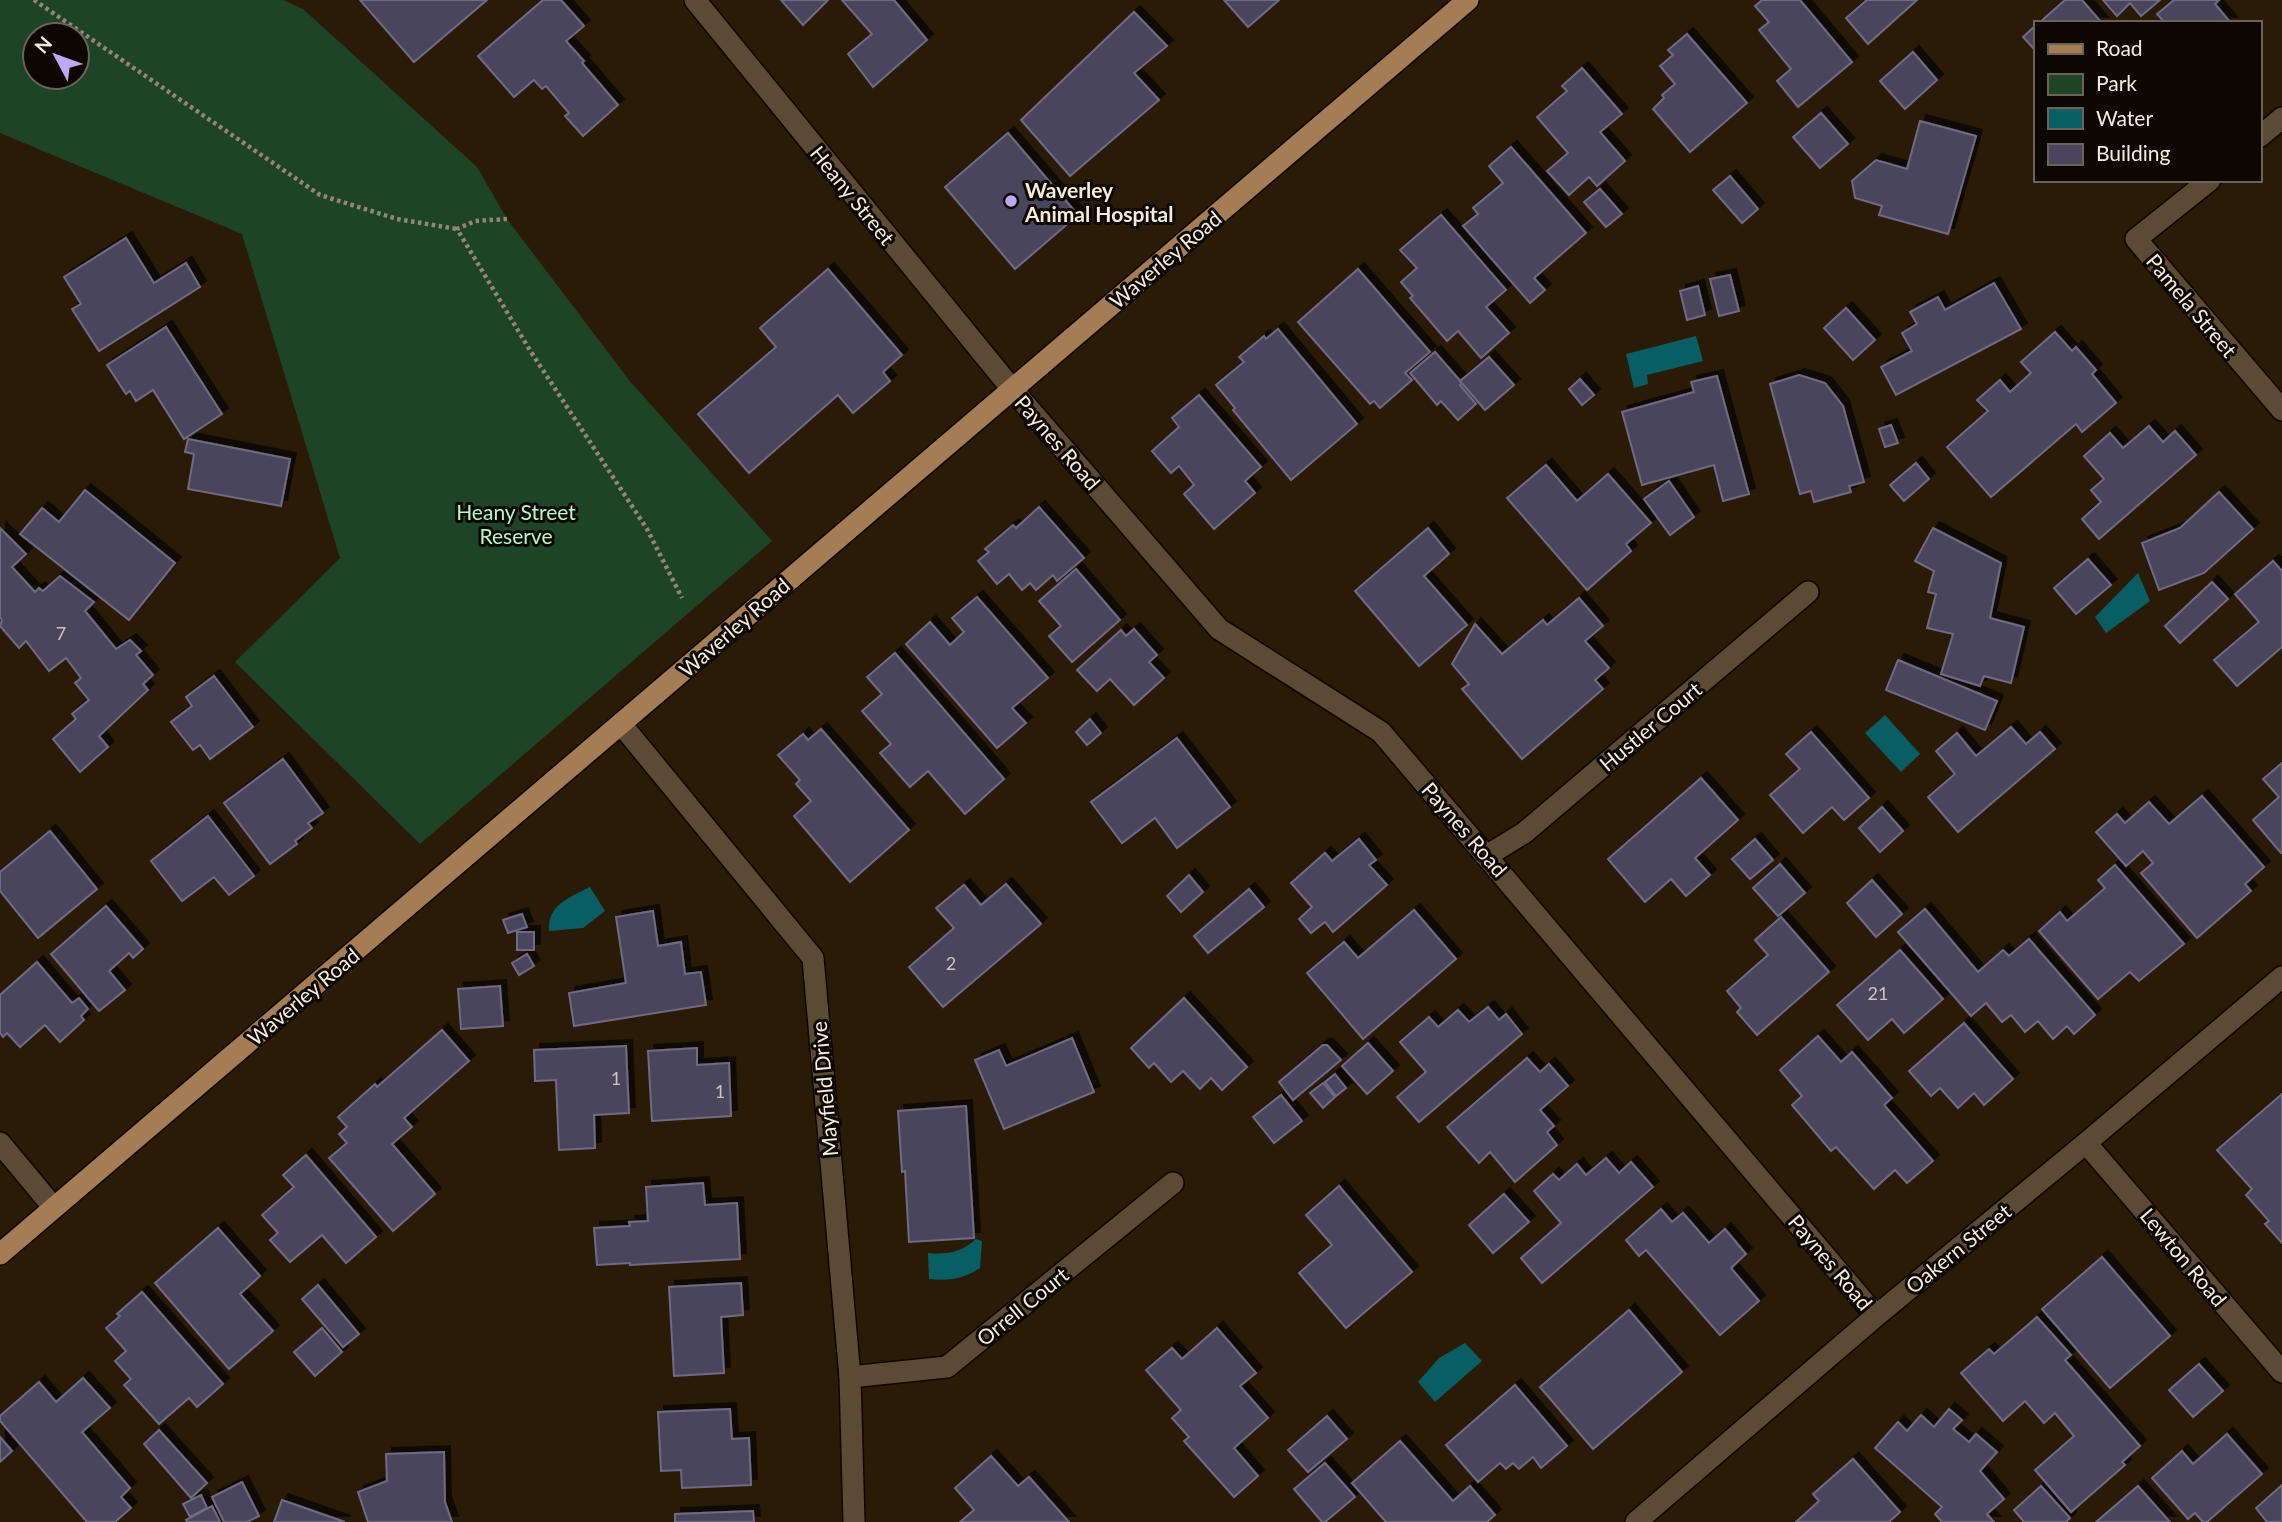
<svg xmlns="http://www.w3.org/2000/svg" width="2282" height="1522" font-family="Lato,sans-serif">
<style>
.green{fill:#1e4428;fill-rule:evenodd}
.water{fill:#095e63}
.building{fill:#4a455d;stroke:#6f6a84;stroke-width:2;filter:url(#shadow)}
.lines{fill:none;stroke-linecap:round;stroke-linejoin:round}
.minor-casing{stroke:#110500;stroke-width:24}
.tertiary-casing{stroke:#110500;stroke-width:24}
.primary-casing{stroke:#110500;stroke-width:24}
.path{stroke:#928674;stroke-width:4.5;stroke-dasharray:3.5 3.5;stroke-linecap:butt}
.minor{stroke:#5b4b34;stroke-width:21}
.tertiary{stroke:#5b4b34;stroke-width:21}
.primary{stroke:#a47d55;stroke-width:21}
.poi-dot{fill:#bca9f5;stroke:#0d0702;stroke-width:2.5}
.labels{text-anchor:middle;dominant-baseline:central;stroke-width:6;stroke-linejoin:round;paint-order:stroke}
.number-label{font-size:18px;fill:#ccc3be}
.poi-label{font-size:21px;font-weight:bold;fill:#f7eddf;stroke:#0d0702;text-anchor:start}
.street-label{font-size:21px;fill:#f7eddf;stroke:#0d0702}
.park-label{font-size:21px;fill:#b2f8c0;stroke:#0d0702}
</style>
<defs>
<filter id="shadow"><feDropShadow dx="6" dy="-6" stdDeviation="0" flood-color="#0009"/></filter>
</defs>
<rect width="100%" height="100%" fill="#291b05"/>
<path class="green" d="M0,0H283L303,9L477,167L507,219L629,380L772,541L420,844L235,662L340,558L242,234L0,133ZM35,35H77V77H35Z"/>
<g class="water">
<path d="M1696,336L1703,361L1647,375L1648,384L1634,388L1626,354Z"/>
<path d="M2138,573L2150,601L2106,633L2095,617Z"/>
<path d="M1885,715L1920,754L1901,772L1865,733Z"/>
<path d="M590,887L605,911L583,928L549,931C547,905 570,897 590,887Z"/>
<path d="M976,1239L982,1241L980,1268C963,1279 949,1281 929,1279L928,1253C947,1255 962,1252 976,1239Z"/>
<path d="M1465,1343L1482,1361L1435,1402L1418,1382L1439,1358Z"/>
</g>
<g class="building">
<path d="M360,0H487L414,62Z"/>
<path d="M543,0H561L584,26L566,41L584,61L582,63L618,105L583,136L565,116L569,113L546,86L542,89L534,80L514,97L478,56Z"/>
<path d="M781,0H828L803,25Z"/>
<path d="M842,0H894L927,40L873,87L848,54L872,34Z"/>
<path d="M1224,0H1279L1248,27Z"/>
<path d="M1762,0H1800L1852,62L1798,107L1777,81L1791,69L1759,30L1769,22L1755,6Z"/>
<path d="M1867,0H1917L1868,44L1846,18Z"/>
<path d="M2065,0H2082L2102,23H2039Z"/>
<path d="M2103,0H2160L2141,16L2130,3L2117,16Z"/>
<path d="M2174,0H2219L2215,4L2231,23H2165L2157,14Z"/>
<path d="M1134,12L1167,46L1134,73L1159,100L1070,176L1021,120Z"/>
<path d="M2035,26V50L2023,37Z"/>
<path d="M1687,34L1747,103L1690,152L1653,109L1664,98L1662,95L1675,84L1660,66L1673,55L1668,50Z"/>
<path d="M1913,52L1937,80L1905,109L1880,81Z"/>
<path d="M1582,68L1622,114L1600,132L1625,161L1597,186L1589,177L1569,195L1547,171L1568,153L1537,117L1567,91L1562,86Z"/>
<path d="M1821,113L1848,144L1820,168L1793,137Z"/>
<path d="M1920,121L1976,136L1948,234L1879,215L1882,206L1855,198L1852,181L1876,160L1907,169Z"/>
<path d="M1008,133L1078,215L1015,269L945,187Z"/>
<path d="M1511,147L1586,233L1534,278L1545,290L1530,303L1463,226L1478,214L1473,208L1503,183L1489,166Z"/>
<path d="M1730,176L1758,209L1742,223L1713,190Z"/>
<path d="M1600,189L1622,214L1606,227L1584,202Z"/>
<path d="M1441,215L1506,290L1486,307L1509,333L1481,358L1458,331L1447,341L1410,298L1413,296L1401,282L1417,268L1400,250Z"/>
<path d="M126,238L154,283L186,263L200,287L99,351L72,309L81,304L64,277Z"/>
<path d="M828,269L902,355L883,372L890,381L853,413L838,395L749,473L698,414L776,347L760,328Z"/>
<path d="M1358,269L1430,352L1405,373L1412,380L1380,408L1374,401L1370,404L1298,322Z"/>
<path d="M1730,275L1739,311L1719,316L1710,279Z"/>
<path d="M1994,283L2021,329L1896,395L1881,367L1912,351L1902,333L1917,324L1910,312L1938,297L1945,310Z"/>
<path d="M1698,286L1705,315L1687,320L1680,291Z"/>
<path d="M1846,308L1875,340L1853,360L1824,328Z"/>
<path d="M166,327L222,414L184,439L153,390L136,401L130,391L126,394L107,365Z"/>
<path d="M1278,329L1357,424L1291,480L1233,410L1235,408L1216,385L1244,362L1239,357L1264,336L1266,339Z"/>
<path d="M2055,332L2072,351L2076,347L2096,370L2092,374L2116,403L2082,432L2076,424L1991,497L1947,447L1988,411L1977,400L2000,380L2010,392L2031,373L2021,362Z"/>
<path d="M1435,352L1462,383L1460,385L1476,404L1458,420L1441,401L1437,405L1410,373Z"/>
<path d="M1489,357L1514,385L1485,410L1460,381Z"/>
<path d="M1799,375L1825,383L1843,406L1864,482L1849,486L1851,492L1814,502L1811,491L1800,494L1770,384Z"/>
<path d="M1717,376L1749,494L1723,501L1714,465L1642,485L1622,412L1694,392L1691,382Z"/>
<path d="M1580,379L1594,395L1582,405L1569,389Z"/>
<path d="M1199,395L1261,467L1245,481L1255,493L1214,529L1184,494L1194,485L1179,466L1171,473L1152,451L1179,427L1172,418Z"/>
<path d="M1891,425L1898,443L1885,447L1879,429Z"/>
<path d="M2149,426L2163,442L2175,431L2196,455L2099,539L2082,519L2101,502L2091,490L2104,479L2084,456L2110,433L2123,448Z"/>
<path d="M188,439L290,459L281,506L188,489L194,454L185,452Z"/>
<path d="M1916,463L1929,479L1904,501L1890,485Z"/>
<path d="M1546,465L1577,501L1608,474L1651,523L1626,544L1631,551L1587,590L1507,498Z"/>
<path d="M1669,481L1694,517L1670,535L1644,499Z"/>
<path d="M85,490L175,563L129,620L20,534L42,508L59,522Z"/>
<path d="M2219,492L2253,529L2204,573L2159,590L2142,543L2180,528Z"/>
<path d="M1039,507L1084,558L1057,581L1053,575L1036,590L1030,583L1022,590L1009,574L997,584L978,561L989,552L985,549L1013,525L1016,528Z"/>
<path d="M0,528L26,554L12,567L35,592L39,588L43,591L60,576L94,602L85,611L116,649L130,640L141,651L136,655L153,675L143,684L148,690L99,736L108,747L80,772L53,739L76,719L72,714L89,700L75,683L81,678L66,658L49,671L26,641L19,648L0,626L2,620L0,617Z"/>
<path d="M1428,528L1449,554L1424,576L1467,625L1419,666L1355,591Z"/>
<path d="M1933,528L2001,563L1990,618L2024,627L2011,683L1984,676L1980,686L1941,674L1953,634L1927,628L1936,594L1928,592L1934,571L1915,561Z"/>
<path d="M2088,559L2111,585L2076,614L2054,588Z"/>
<path d="M2273,561L2282,571V647L2237,686L2214,660L2259,622L2235,594Z"/>
<path d="M1076,569L1120,620L1072,662L1049,636L1061,626L1039,601Z"/>
<path d="M2212,582L2228,599L2180,643L2165,626Z"/>
<path d="M977,597L1048,678L1012,708L1026,723L997,748L906,644L930,622L950,645L964,632L952,618Z"/>
<path d="M1579,598L1603,626L1585,641L1609,668L1595,680L1603,689L1522,759L1462,689L1469,684L1452,664L1475,624L1502,654L1543,620L1547,625Z"/>
<path d="M1134,629L1157,655L1149,662L1164,678L1134,705L1110,679L1097,691L1077,670L1121,630L1126,636Z"/>
<path d="M895,653L1004,779L965,814L928,771L910,787L880,753L891,744L862,711L882,694L867,677Z"/>
<path d="M1898,660L1997,701L1985,730L1886,690Z"/>
<path d="M214,676L253,727L210,759L200,745L193,750L171,722L192,706L186,697Z"/>
<path d="M1090,719L1101,733L1087,745L1076,732Z"/>
<path d="M2011,727L2026,744L2040,732L2055,749L1958,832L1928,797L1955,774L1936,751L1957,733L1976,756Z"/>
<path d="M821,729L909,830L850,882L794,816L811,801L796,784L800,780L778,755L803,734L808,740Z"/>
<path d="M1811,732L1869,798L1844,820L1832,807L1803,833L1770,795L1800,769L1786,754Z"/>
<path d="M1177,738L1230,807L1177,848L1155,818L1122,843L1091,802Z"/>
<path d="M283,759L323,813L308,823L312,828L295,841L297,844L270,864L224,803Z"/>
<path d="M2282,763V852L2281,853L2253,820L2279,797L2263,779Z"/>
<path d="M1701,778L1738,820L1695,858L1710,875L1686,896L1671,879L1645,902L1608,859Z"/>
<path d="M2202,796L2264,867L2245,884L2251,891L2197,938L2141,873L2153,863L2143,851L2126,866L2096,832L2117,814L2125,823L2149,802L2169,824Z"/>
<path d="M1882,807L1903,831L1880,852L1859,828Z"/>
<path d="M208,816L254,876L229,895L214,877L182,901L151,861Z"/>
<path d="M50,831L97,889L38,938L0,891V872Z"/>
<path d="M1359,839L1376,860L1369,865L1387,885L1333,932L1325,922L1311,933L1299,919L1312,907L1291,883L1325,853L1332,861Z"/>
<path d="M1755,839L1773,860L1750,879L1732,859Z"/>
<path d="M1780,864L1805,893L1778,916L1753,888Z"/>
<path d="M2115,865L2184,944L2139,981L2130,972L2098,999L2039,931L2060,912L2067,921L2105,888L2098,880Z"/>
<path d="M1189,875L1203,892L1181,912L1167,896Z"/>
<path d="M1872,880L1902,914L1876,937L1847,903Z"/>
<path d="M1006,884L1041,924L943,1007L909,967L954,928L936,908L964,885L981,905Z"/>
<path d="M1249,889L1264,907L1208,953L1194,936Z"/>
<path d="M106,906L143,949L133,958L129,953L109,971L125,990L99,1011L51,954Z"/>
<path d="M1925,909L1978,972L2003,950L2009,956L2029,939L2095,1015L2074,1034L2067,1026L2053,1039L2038,1021L2025,1032L2011,1015L2002,1022L1986,1003L1971,1016L1898,932Z"/>
<path d="M1414,910L1456,959L1363,1039L1307,973L1344,942L1358,958Z"/>
<path d="M653,911L658,946L681,942L685,974L701,972L706,1005L574,1026L569,993L626,983L616,917Z"/>
<path d="M522,914L527,927L508,933L503,920Z"/>
<path d="M1781,917L1829,972L1757,1035L1737,1012L1741,1008L1727,991L1768,955L1755,940Z"/>
<rect x="517" y="932" width="17" height="18"/>
<path d="M1900,950L1943,999L1904,1033L1892,1019L1868,1040L1837,1005Z"/>
<path d="M527,954L534,966L519,975L512,963Z"/>
<path d="M37,962L72,1003L79,998L88,1009L81,1016L84,1020L60,1042L45,1025L20,1047L7,1033L3,1037L0,1033V995Z"/>
<path d="M500,986L503,1026L461,1029L458,989Z"/>
<path d="M1184,998L1247,1067L1222,1090L1211,1078L1200,1089L1183,1071L1171,1082L1154,1063L1149,1068L1131,1048Z"/>
<path d="M1488,1007L1499,1020L1506,1014L1522,1034L1419,1122L1397,1097L1426,1072L1400,1042L1429,1017L1438,1027L1458,1010L1469,1022Z"/>
<path d="M1964,1023L2013,1079L1984,1105L1974,1093L1958,1108L1940,1088L1931,1096L1909,1071Z"/>
<path d="M442,1030L469,1061L404,1118L412,1127L392,1144L435,1194L393,1231L329,1158L347,1143L339,1134L347,1127L338,1117L375,1084L377,1087Z"/>
<path d="M1818,1036L1841,1062L1852,1052L1892,1098L1884,1105L1933,1161L1907,1183L1895,1170L1874,1189L1836,1147L1831,1151L1792,1105L1802,1096L1780,1070Z"/>
<path d="M1072,1038L1094,1092L1004,1129L975,1060L999,1050L1006,1066Z"/>
<path d="M1368,1043L1393,1071L1367,1094L1342,1066Z"/>
<path d="M1323,1045H1327L1341,1060L1293,1100L1279,1082Z"/>
<path d="M626,1046L629,1113L594,1115L595,1148L559,1150L556,1080L535,1081L534,1050Z"/>
<path d="M697,1048V1065L729,1063L731,1116L652,1121L648,1051Z"/>
<path d="M1527,1058L1540,1072L1549,1064L1568,1086L1540,1110L1554,1126L1547,1132L1557,1145L1515,1182L1490,1152L1479,1163L1447,1127Z"/>
<path d="M1335,1074L1346,1088L1336,1096L1325,1082Z"/>
<path d="M1323,1083L1335,1097L1323,1108L1310,1093Z"/>
<path d="M2282,1094V1243L2265,1224L2269,1221L2246,1195L2252,1189L2217,1150Z"/>
<path d="M1281,1095L1302,1121L1274,1143L1253,1117Z"/>
<path d="M966,1106L974,1238L909,1242L905,1171L902,1172L898,1111Z"/>
<path d="M306,1155L376,1237L346,1263L322,1235L290,1262L270,1240L278,1233L262,1215L294,1187L283,1175Z"/>
<path d="M1606,1158L1619,1173L1631,1162L1653,1187L1542,1283L1521,1258L1561,1223L1534,1191L1553,1174L1559,1180L1577,1164L1586,1175Z"/>
<path d="M703,1183L705,1205L737,1203L740,1259L630,1265V1263L597,1265L594,1228L630,1226L629,1222L648,1221L646,1187Z"/>
<path d="M1339,1186L1412,1272L1346,1328L1299,1273L1332,1245L1306,1215Z"/>
<path d="M1504,1194L1529,1222L1493,1253L1469,1225Z"/>
<path d="M1661,1209L1672,1222L1683,1213L1709,1243L1725,1229L1746,1254L1731,1268L1759,1301L1720,1335L1646,1250L1639,1256L1626,1240Z"/>
<path d="M218,1228L260,1276L240,1294L273,1331L229,1369L155,1283Z"/>
<path d="M2102,1257L2170,1336L2110,1388L2042,1309Z"/>
<path d="M741,1283L743,1315L721,1317L724,1373L674,1376L669,1287Z"/>
<path d="M318,1285L359,1334L343,1347L302,1299Z"/>
<path d="M142,1292L223,1384L197,1407L189,1398L159,1424L124,1385L131,1379L115,1361L126,1351L106,1328L120,1316L117,1314Z"/>
<path d="M1629,1310L1682,1372L1593,1449L1540,1387Z"/>
<path d="M2037,1317L2071,1355L2065,1360L2140,1446L2122,1462L2125,1465L2071,1512L2035,1470L2074,1436L2055,1413L2044,1423L2025,1401L2003,1421L1961,1373L1989,1349L1994,1354Z"/>
<path d="M322,1328L342,1352L315,1376L294,1352Z"/>
<path d="M1217,1328L1256,1373L1240,1386L1268,1418L1234,1448L1258,1476L1234,1497L1184,1441L1189,1437L1172,1418L1181,1410L1146,1370L1172,1348L1182,1359Z"/>
<path d="M2199,1364L2223,1391L2193,1417L2169,1390Z"/>
<path d="M83,1378L110,1408L82,1432L130,1488L121,1497L131,1508L115,1522H87L0,1421V1416L39,1382L56,1402Z"/>
<path d="M1515,1385L1567,1446L1541,1468L1533,1457L1519,1469L1513,1463L1506,1469L1500,1463L1478,1482L1446,1445Z"/>
<path d="M730,1409L732,1439L749,1438L751,1485L682,1488L681,1470L661,1471L658,1412Z"/>
<path d="M1949,1409L1962,1420L1953,1429L1969,1442L1976,1434L1997,1452L1980,1471L2004,1499L1987,1514L1994,1522H1942L1935,1514L1942,1507L1875,1448L1898,1422L1907,1431L1921,1415L1934,1427Z"/>
<path d="M1327,1416L1347,1439L1308,1472L1288,1450Z"/>
<path d="M159,1430L207,1483L191,1498L144,1444Z"/>
<path d="M2227,1434L2262,1474L2207,1522H2203L2195,1513L2188,1519L2152,1478L2182,1451L2193,1464Z"/>
<path d="M0,1437L12,1451L0,1462Z"/>
<path d="M1400,1441L1453,1501L1470,1486L1495,1515L1487,1522H1386L1352,1483Z"/>
<path d="M444,1452L445,1502L452,1522H368L358,1492L387,1481L386,1454Z"/>
<path d="M991,1456L1018,1486L1029,1477L1069,1522H960L974,1510L955,1488Z"/>
<path d="M1853,1459L1900,1512L1889,1522H1796L1819,1501L1813,1494Z"/>
<path d="M1325,1463L1355,1497L1325,1522H1322L1294,1489Z"/>
<path d="M242,1482L259,1516L247,1522H224L212,1497Z"/>
<path d="M2282,1485V1522H2267L2256,1508Z"/>
<path d="M2041,1486L2070,1518L2066,1522H2024L2014,1510Z"/>
<path d="M2138,1486L2170,1522H2096Z"/>
<path d="M201,1495L207,1508L190,1517L183,1504Z"/>
<path d="M282,1500L345,1522H274Z"/>
<path d="M212,1506L220,1522H187L186,1520Z"/>
<path d="M753,1511L754,1522H675V1514Z"/>
</g>
<g class="lines">
<g class="minor-casing">
<g id="minor">
<path d="M2259,137L2282,118"/>
<path d="M2210,180L2136,239L2282,410"/>
<path d="M1012,389L1219,629L1381,732L1876,1316"/>
<path d="M621,724L813,958L850,1377L854,1522"/>
<path d="M1488,855L1524,833L1808,592"/>
<path d="M0,1143L54,1208"/>
<path d="M2086,1143L2282,1372"/>
<path d="M850,1377L947,1367L1173,1183"/>
<path d="M1636,1522L1876,1316L2086,1143L2282,977"/>
</g>
</g>
<g class="tertiary-casing">
<path id="tertiary" d="M695,0L1012,389"/>
</g>
<g class="primary-casing">
<path id="primary" d="M0,1254L1468,0"/>
</g>
<g class="path">
<path d="M34,0L320,195L397,219L457,229"/>
<path d="M507,219L475,221L457,229L531,352L647,529L682,598"/>
</g>
<use href="#minor" class="minor"/>
<use href="#tertiary" class="tertiary"/>
<use href="#primary" class="primary"/>
</g>
<circle class="poi-dot" cx="1011" cy="201" r="7"/>
<g class="labels">
<g class="number-label">
<text x="61" y="633">7</text>
<text x="951" y="963">2</text>
<text x="1878" y="993">21</text>
<text x="616" y="1078">1</text>
<text x="720" y="1091">1</text>
</g>
<g class="poi-label">
<text x="1025" y="189">Waverley<tspan x="1025" dy="24">Animal Hospital</tspan></text>
</g>
<g class="street-label">
<text transform="translate(853 195) rotate(51)">Heany Street</text>
<text transform="translate(1165 259) rotate(-40)">Waverley Road</text>
<text transform="translate(2192 305) rotate(50)">Pamela Street</text>
<text transform="translate(1058 442) rotate(49)">Paynes Road</text>
<text transform="translate(734 627) rotate(-41)">Waverley Road</text>
<text transform="translate(1650 726) rotate(-40)">Hustler Court</text>
<text transform="translate(1465 829) rotate(49)">Paynes Road</text>
<text transform="translate(303 996) rotate(-40)">Waverley Road</text>
<text transform="translate(824 1089) rotate(-95)">Mayfield Drive</text>
<text transform="translate(1958 1248) rotate(-39)">Oakern Street</text>
<text transform="translate(2184 1257) rotate(50)">Lewton Road</text>
<text transform="translate(1831 1262) rotate(50)">Paynes Road</text>
<text transform="translate(1022 1306) rotate(-39)">Orrell Court</text>
</g>
<g class="park-label">
<text x="516" y="511">Heany Street<tspan x="516" dy="24">Reserve</tspan></text>
</g>
</g>
<rect x="2034" y="21" width="228" height="161" fill="#0d0702" stroke="#6b635a" stroke-width="2"/>
<rect x="2048" y="44" width="35" height="10" fill="#a47d55" stroke="#6b635a" stroke-width="2"/>
<text x="2096" y="56" font-size="21" fill="#f7eddf">Road</text>
<rect x="2048" y="74" width="35" height="21" fill="#1e4428" stroke="#6b635a" stroke-width="2"/>
<text x="2096" y="91" font-size="21" fill="#f7eddf">Park</text>
<rect x="2048" y="108" width="35" height="21" fill="#095e63" stroke="#6b635a" stroke-width="2"/>
<text x="2096" y="126" font-size="21" fill="#f7eddf">Water</text>
<rect x="2048" y="144" width="35" height="21" fill="#4a455d" stroke="#6b635a" stroke-width="2"/>
<text x="2096" y="161" font-size="21" fill="#f7eddf">Building</text>
<g transform="translate(56 56) rotate(311)"><circle r="33" fill="#0d0702" stroke="#6b635a" stroke-width="2"/>
<path d="M0-5L12 26L0 18L-12 26Z" fill="#bca9f5"/>
<text y="-10" font-size="19" font-weight="bold" text-anchor="middle" fill="#f7eddf">N</text>
</g>
</svg>
